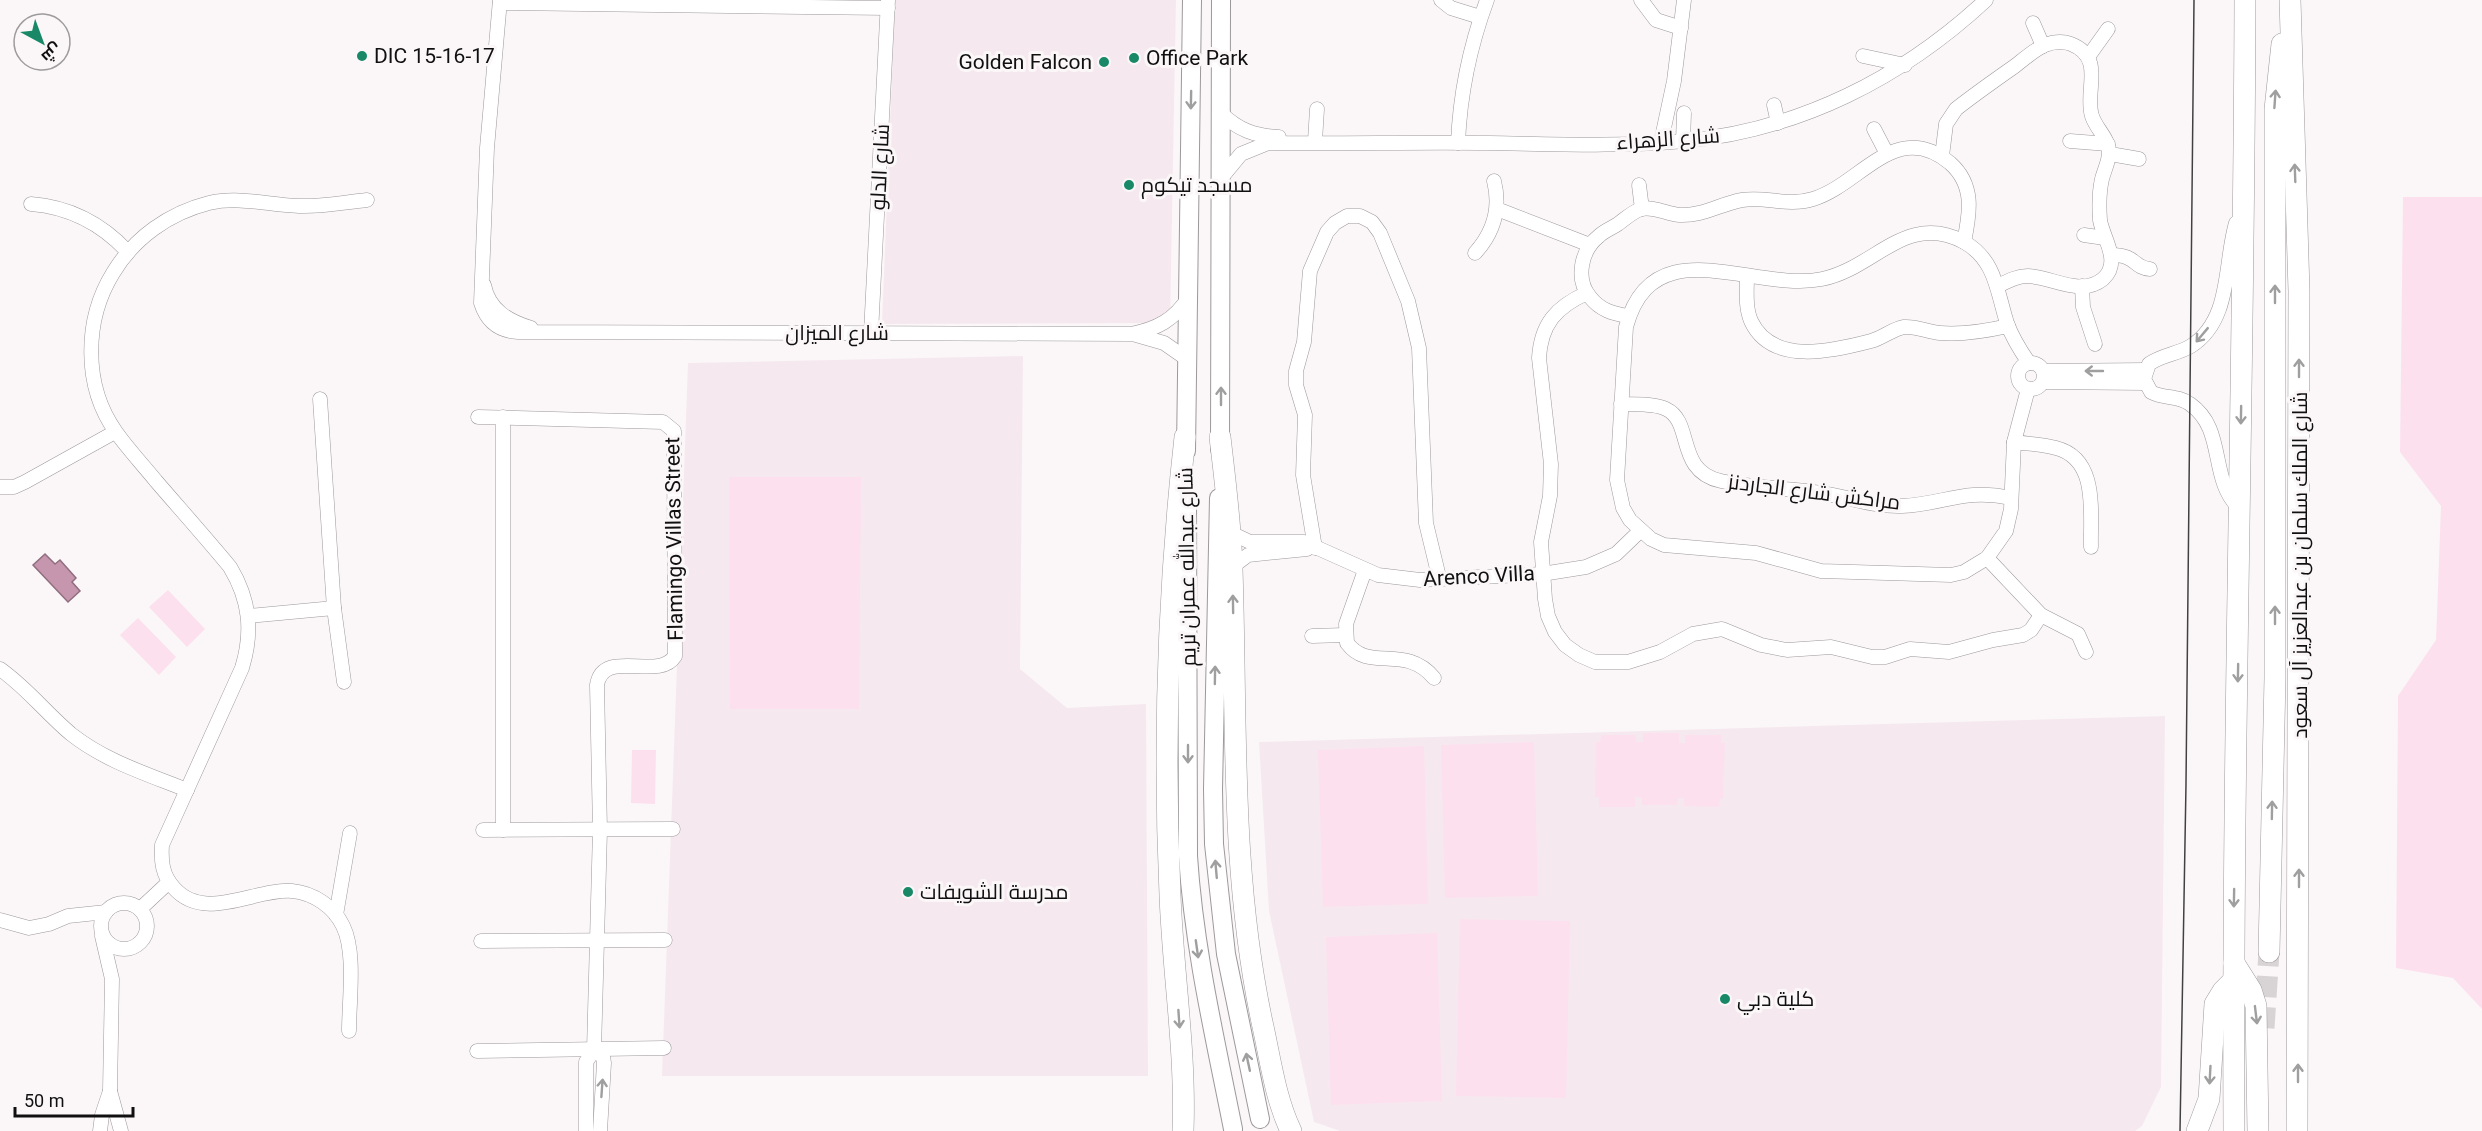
<svg xmlns="http://www.w3.org/2000/svg" width="2482" height="1131" font-family="Roboto,Cairo,sans-serif">
<style>
.built{fill:#f5e9ef}
.green{fill:#fde0ee}
.water{fill:#c696ae;stroke:#906e7f;stroke-width:1.5}
.lines{fill:none;stroke-linecap:round;stroke-linejoin:round}
.primary-tunnel{stroke:#d8d4d5;stroke-width:21;stroke-dasharray:21 10;stroke-linecap:butt}
.street-casing{stroke:#9d999b;stroke-width:15}
.secondary-casing{stroke:#9d999b;stroke-width:20}
.primary-casing{stroke:#9d999b;stroke-width:22}
.street{stroke:#fff;stroke-width:14}
.secondary{stroke:#fff;stroke-width:18}
.primary{stroke:#fff;stroke-width:21}
.tram{stroke:#424141;stroke-width:1.5}
.oneway{stroke:#a09f9f}
.poi-dot{fill:#188867;stroke:#fbf7f8;stroke-width:2}
.labels{text-anchor:middle;dominant-baseline:central;stroke-width:6;stroke-linejoin:round;paint-order:stroke}
.poi-label{font-size:21px;fill:#111010;stroke:#fbf7f8;text-anchor:start}
.street-label{font-size:21px;fill:#111010;stroke:#fbf7f8}
</style>
<rect width="100%" height="100%" fill="#fbf7f8"/>
<g class="built">
<path d="M895,0H1176L1170,323L882,324Z"/>
<path d="M1023,356L1020,669L1067,708L1146,704L1148,1076H662L688,363Z"/>
<path d="M2165,716L2161,1087L2142,1126L2135,1131H1340L1314,1122L1269,911L1259,742Z"/>
</g>
<g class="green">
<path d="M2403,197H2482V1009L2453,978L2396,968L2398,696L2436,640L2441,506L2400,452Z"/>
<path d="M729,477H861L859,709H730Z"/>
<path d="M168,590L205,629L187,647L149,607Z"/>
<path d="M138,618L176,657L159,675L120,635Z"/>
<path d="M1643,733H1679V743H1685V735H1721V743H1725L1723,798L1720,799L1719,807L1684,806V798H1678L1677,805H1642V797H1635V807H1599V797H1595L1596,742H1600L1601,735H1636V742H1643Z"/>
<path d="M1534,742L1538,896L1445,898L1441,745Z"/>
<path d="M1424,746L1428,904L1323,907L1318,750Z"/>
<path d="M632,750H656L655,804L631,803Z"/>
<path d="M1460,919L1570,921L1566,1098L1456,1096Z"/>
<path d="M1437,933L1442,1101L1331,1105L1326,937Z"/>
</g>
<path class="water" d="M45,554L55,564L60,560L76,578L72,582L80,591L68,602L33,565Z"/>
<g class="lines">
<path class="primary-tunnel" d="M2264,1028L2269,952"/>
<g class="street-casing">
<g id="street">
<path d="M500,0L487,148L481,303C487,322 498,331 518,332L1131,334C1157,329 1174,320 1189,297"/>
<path d="M1441,0L1451,8L1480,17"/>
<path d="M1641,0L1656,20L1681,28"/>
<path d="M500,3L888,8"/>
<path d="M2033,23L2043,46"/>
<path d="M1863,56L1905,65"/>
<path d="M2088,57L2108,29"/>
<path d="M1774,105L1778,123"/>
<path d="M1221,113C1238,130 1255,136 1279,137"/>
<path d="M1874,129L1887,154"/>
<path d="M1315,141L1317,109"/>
<path d="M1683,141L1684,113"/>
<path d="M2070,141L2108,144"/>
<path d="M1661,142L1674,81L1684,0"/>
<path d="M1458,143C1460,93 1470,46 1487,0"/>
<path d="M2110,154L2139,159"/>
<path d="M1942,156L1946,124L1956,109C1975,94 1995,80 2015,66C2024,59 2034,50 2045,45C2053,42 2063,41 2071,44C2106,58 2084,91 2092,116C2096,129 2109,138 2109,153C2109,161 2104,171 2102,179C2099,192 2099,206 2100,220C2103,239 2122,262 2103,279C2081,297 2052,277 2028,276C2017,276 2008,281 1998,286"/>
<path d="M1222,177L1241,154L1268,143C1341,144 1415,142 1489,143C1554,144 1620,147 1684,141C1800,130 1902,78 1986,0"/>
<path d="M1639,185L1642,209"/>
<path d="M31,204C70,207 101,223 128,252"/>
<path d="M1497,209L1590,245"/>
<path d="M2236,223C2224,263 2232,320 2191,346C2178,354 2161,355 2149,364L2144,379L2151,392C2163,399 2178,395 2190,404C2227,430 2208,479 2240,509"/>
<path d="M2084,235L2105,238"/>
<path d="M1475,253C1494,232 1501,209 1494,181"/>
<path d="M2112,255C2137,255 2133,268 2150,269"/>
<path d="M1747,276C1747,290 1745,307 1751,321C1772,366 1833,351 1871,341C1883,338 1892,329 1904,327C1916,326 1929,332 1940,333C1964,335 1986,331 2008,326"/>
<path d="M484,285C489,310 508,321 531,328"/>
<path d="M2082,286L2083,307L2095,344"/>
<path d="M1587,293C1556,307 1541,324 1539,358L1551,464L1550,496L1541,542L1545,599L1548,616L1555,632L1565,645L1579,655L1595,662H1628L1660,652L1693,634L1722,629L1761,645L1787,650L1831,647L1872,657H1885L1910,649L1949,652L1993,640L2023,635L2031,630L2041,615"/>
<path d="M1629,316C1613,314 1600,310 1590,297C1575,279 1581,250 1599,236C1604,231 1612,228 1618,224C1625,219 1632,212 1641,209C1654,206 1667,214 1680,215C1703,216 1720,204 1742,200C1767,196 1787,207 1813,199C1860,185 1896,118 1950,163C1975,185 1970,213 1964,242"/>
<path d="M871,333L888,0"/>
<path d="M1136,335L1164,343L1187,359"/>
<circle cx="2031" cy="376" r="13"/>
<path d="M2043,371L2146,370"/>
<path d="M2043,382L2145,383"/>
<path d="M2028,389L2014,442L2011,509L2006,531L1987,558L1964,572L1951,575L1821,571L1756,553L1664,545L1651,539L1630,520L1623,508L1617,480L1626,327C1653,226 1754,293 1822,279C1874,269 1906,211 1964,242C1996,260 1997,292 2007,323C2012,337 2020,350 2029,363"/>
<path d="M320,399L334,608L344,682"/>
<path d="M1621,404C1635,405 1654,403 1666,409C1694,422 1675,471 1721,481C1754,488 1788,488 1821,493C1849,497 1874,507 1902,506C1945,504 1964,488 2011,498"/>
<path d="M478,417L663,422L674,431L675,656C659,682 603,647 597,685L600,830L594,1050L586,1062V1131"/>
<path d="M503,417V830"/>
<path d="M2014,442C2027,444 2043,444 2056,448C2099,459 2090,513 2091,547"/>
<path d="M0,487H14L25,482L115,432"/>
<path d="M1229,532L1250,542H1304L1378,575L1420,580L1542,574L1586,567L1616,554L1640,531"/>
<path d="M1315,548L1303,475L1305,415L1296,385V371L1304,342L1310,271L1327,232L1335,223L1347,216H1360L1372,222L1380,233L1408,301L1419,348L1426,523L1439,577"/>
<path d="M1987,558L2041,615L2078,634L2086,652"/>
<path d="M1232,567L1248,555L1307,549"/>
<path d="M1365,570L1346,624L1347,643C1369,673 1405,643 1434,678"/>
<path d="M249,616L334,608"/>
<path d="M1312,636L1345,635"/>
<path d="M0,669C27,688 46,713 71,734C105,761 147,774 187,790"/>
<path d="M483,830L673,829"/>
<circle cx="124" cy="926" r="23"/>
<path d="M140,909L169,882"/>
<path d="M336,915L350,833"/>
<path d="M0,920L29,928L49,924L68,916L106,912"/>
<path d="M481,941L665,940"/>
<path d="M349,1031C349,1001 356,952 343,926C334,907 314,893 292,891C255,888 205,923 174,888C162,875 161,861 162,845L242,668C253,632 250,600 230,567C206,538 181,510 156,481C143,465 128,449 116,432C83,386 84,320 113,273C134,238 169,213 209,203C240,196 268,205 299,206C322,207 345,202 367,200"/>
<path d="M594,1050L603,1057L604,1063L600,1131"/>
<path d="M477,1051L664,1048"/>
<path d="M110,1091L121,1131"/>
<path d="M100,1131L102,1115L110,1091L111,1036L112,979L102,936"/>
</g>
</g>
<g class="secondary-casing">
<g id="secondary">
<path d="M1220,449L1221,0"/>
<path d="M1186,451L1192,0"/>
<path d="M1187,497L1188,856C1194,949 1215,1038 1233,1129"/>
<path d="M1219,498L1213,789L1214,844L1226,954L1260,1119"/>
</g>
</g>
<g class="primary-casing">
<g id="primary">
<path d="M2290,0L2299,291L2297,1131"/>
<path d="M1220,437C1225,481 1231,525 1232,569C1237,721 1230,872 1262,1022C1270,1057 1275,1098 1291,1131"/>
<path d="M2269,952L2275,678V109L2282,44"/>
<path d="M2234,963L2251,990L2256,1006L2258,1131"/>
<path d="M1183,1131C1186,1052 1173,974 1170,895C1163,741 1168,590 1185,437"/>
<path d="M2197,1131L2209,1099L2215,1004L2223,991L2233,981"/>
<path d="M2234,1131C2232,754 2244,377 2245,0"/>
</g>
</g>
<use href="#street" class="street"/>
<use href="#secondary" class="secondary"/>
<use href="#primary" class="primary"/>
<path class="tram" d="M2180,1131L2186,784L2194,0"/>
</g>
<defs><path id="oneway-shaft" d="M-6 0H5M1.5-3L5.5 0L1.5 3" fill="none" stroke-width="1.6" stroke-linecap="round" stroke-linejoin="round" transform="scale(1.5)"/></defs>
<g class="oneway">
<use href="#oneway-shaft" transform="translate(2275 99) rotate(-86)"/>
<use href="#oneway-shaft" transform="translate(1191 100) rotate(91)"/>
<use href="#oneway-shaft" transform="translate(2295 173) rotate(-92)"/>
<use href="#oneway-shaft" transform="translate(2275 294) rotate(-90)"/>
<use href="#oneway-shaft" transform="translate(2202 335) rotate(130)"/>
<use href="#oneway-shaft" transform="translate(2299 368) rotate(-90)"/>
<use href="#oneway-shaft" transform="translate(2094 371) rotate(180)"/>
<use href="#oneway-shaft" transform="translate(1221 396) rotate(-90)"/>
<use href="#oneway-shaft" transform="translate(2241 415) rotate(91)"/>
<use href="#oneway-shaft" transform="translate(1233 604) rotate(-91)"/>
<use href="#oneway-shaft" transform="translate(2275 615) rotate(-90)"/>
<use href="#oneway-shaft" transform="translate(2238 673) rotate(91)"/>
<use href="#oneway-shaft" transform="translate(1215 675) rotate(-89)"/>
<use href="#oneway-shaft" transform="translate(1188 754) rotate(90)"/>
<use href="#oneway-shaft" transform="translate(2272 810) rotate(-89)"/>
<use href="#oneway-shaft" transform="translate(1216 869) rotate(-95)"/>
<use href="#oneway-shaft" transform="translate(2299 878) rotate(-90)"/>
<use href="#oneway-shaft" transform="translate(2234 898) rotate(91)"/>
<use href="#oneway-shaft" transform="translate(1197 949) rotate(82)"/>
<use href="#oneway-shaft" transform="translate(2256 1015) rotate(83)"/>
<use href="#oneway-shaft" transform="translate(1179 1019) rotate(86)"/>
<use href="#oneway-shaft" transform="translate(1248 1062) rotate(-102)"/>
<use href="#oneway-shaft" transform="translate(2298 1073) rotate(-90)"/>
<use href="#oneway-shaft" transform="translate(2210 1075) rotate(93)"/>
<use href="#oneway-shaft" transform="translate(602 1088) rotate(-86)"/>
</g>
<g class="poi-dot">
<circle cx="362" cy="56" r="6"/>
<circle cx="1134" cy="58" r="6"/>
<circle cx="1104" cy="62" r="6"/>
<circle cx="1129" cy="185" r="6"/>
<circle cx="908" cy="892" r="6"/>
<circle cx="1725" cy="999" r="6"/>
</g>
<g class="labels">
<g class="poi-label">
<text x="374" y="56">DIC 15-16-17</text>
<text x="1146" y="58">Office Park</text>
<text x="1092" y="62" text-anchor="end">Golden Falcon</text>
<text x="1141" y="185">مسجد تيكوم</text>
<text x="920" y="892">مدرسة الشويفات</text>
<text x="1737" y="999">كلية دبي</text>
</g>
<g class="street-label">
<text transform="translate(1668 139) rotate(-4)">شارع الزهراء</text>
<text transform="translate(880 167) rotate(-87)">شارع الدلو</text>
<text x="837" y="333">شارع الميزان</text>
<text transform="translate(1814 492) rotate(7)">مراكش شارع الجاردنز</text>
<text transform="translate(674 539) rotate(-91)">Flamingo Villas Street</text>
<text transform="translate(2300 565) rotate(-90)">شارع الملك سلمان بن عبدالعزيز آل سعود</text>
<text transform="translate(1187 567) rotate(-91)">شارع عبدالله عمران تريم</text>
<text transform="translate(1479 576) rotate(-3)">Arenco Villa</text>
</g>
</g>
<g transform="translate(42 42) rotate(139)"><circle r="28" fill="#fbf7f8" stroke="#9d9b9b" stroke-width="1.5"/>
<path d="M0-4.5L10 22L0 15L-10 22Z" fill="#188867"/>
<text y="-9" font-size="16" font-weight="bold" text-anchor="middle" fill="#111010">ش</text>
</g>
<path d="M15 1107v9h118v-9" fill="none" stroke="#111010" stroke-width="3"/>
<text x="24" y="1107" font-size="18" fill="#111010" stroke="#fbf7f8" stroke-width="4.5" paint-order="stroke">50 m</text>
</svg>
